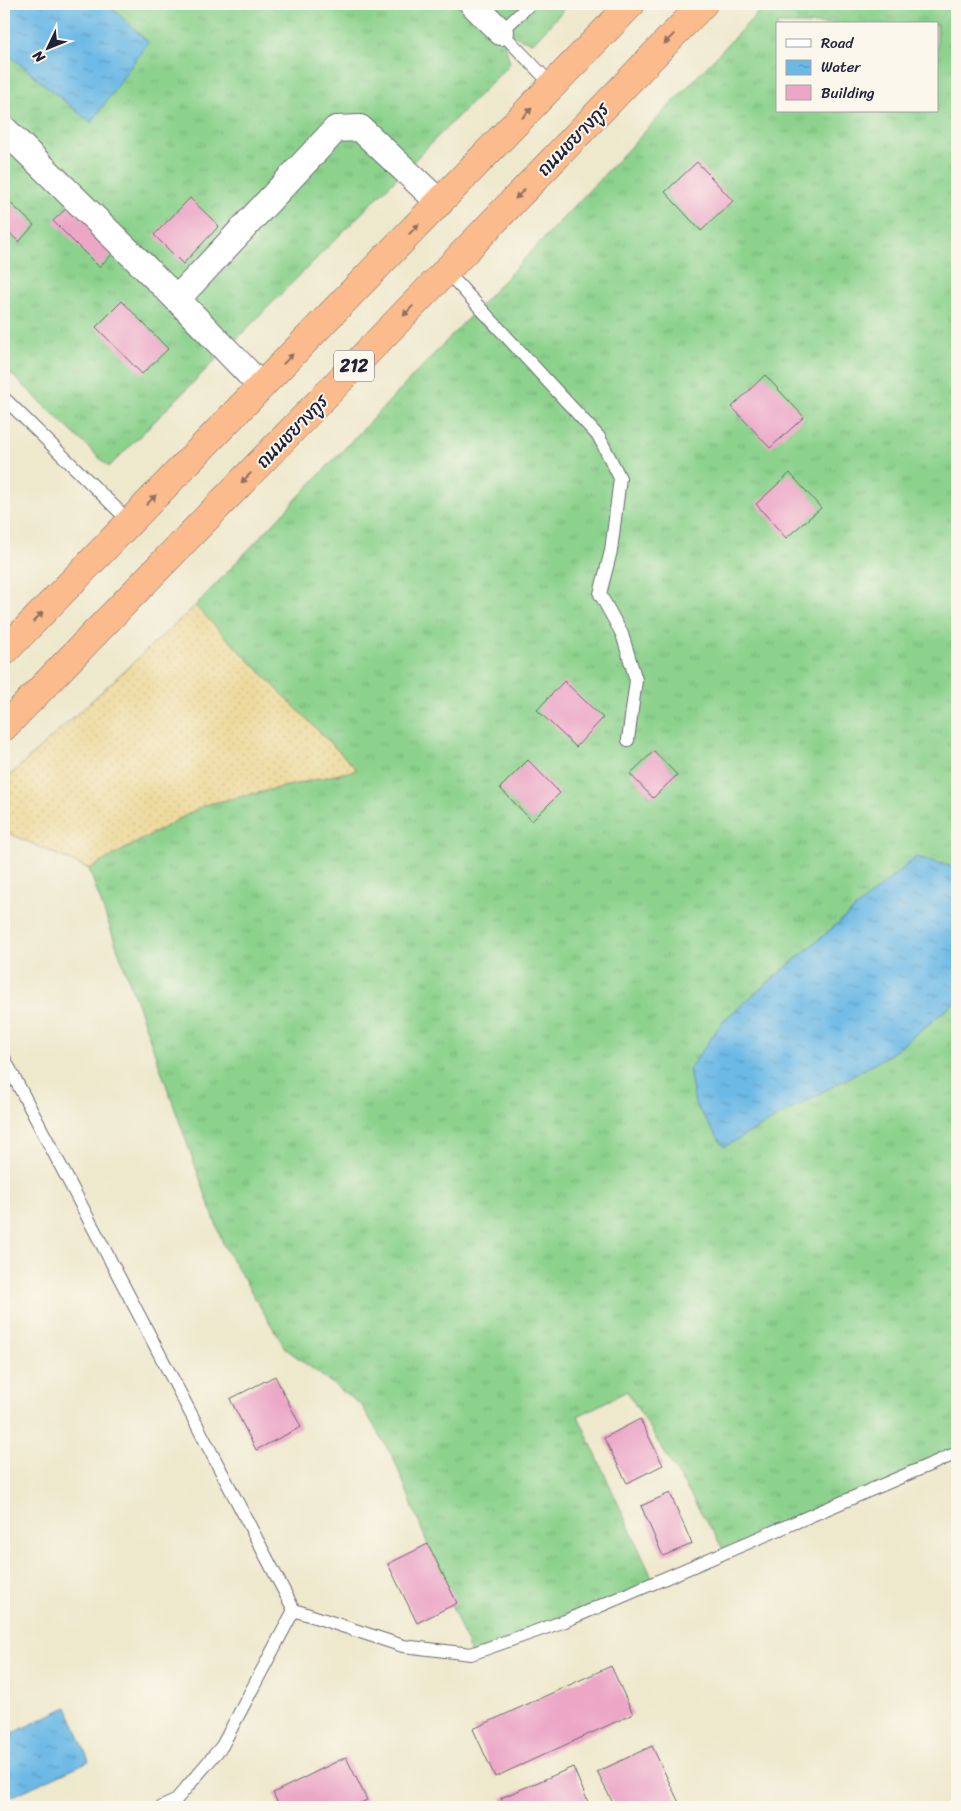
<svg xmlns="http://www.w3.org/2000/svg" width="961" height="1811" font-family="Sriracha,'Playpen Sans Thai',sans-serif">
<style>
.grass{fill:url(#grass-tufts);stroke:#577a64;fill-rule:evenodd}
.sand{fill:url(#sand-dots);stroke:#887e6c}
.water{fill:url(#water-ripples);stroke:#476e90}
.building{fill:#eca7c7}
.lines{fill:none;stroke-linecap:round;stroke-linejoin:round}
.service-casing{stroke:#69676e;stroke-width:14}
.minor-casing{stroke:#69676e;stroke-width:28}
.trunk-casing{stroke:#69676e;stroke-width:29}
.service{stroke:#fff;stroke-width:12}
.minor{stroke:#fff;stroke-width:26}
.trunk{stroke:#fbbb8c;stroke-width:28}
.oneway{fill:#8e6e64}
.labels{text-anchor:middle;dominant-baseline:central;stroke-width:4;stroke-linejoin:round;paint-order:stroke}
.shield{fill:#fbf7ec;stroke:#636270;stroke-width:1}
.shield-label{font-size:18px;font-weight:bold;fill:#22223b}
.street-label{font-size:19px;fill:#22223b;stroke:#fbf7ec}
</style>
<defs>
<pattern id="grass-tufts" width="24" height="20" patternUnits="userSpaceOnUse" patternTransform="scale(1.25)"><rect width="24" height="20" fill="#8cd28d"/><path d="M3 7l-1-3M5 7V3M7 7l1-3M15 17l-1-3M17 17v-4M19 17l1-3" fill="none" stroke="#78b47b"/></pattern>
<pattern id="sand-dots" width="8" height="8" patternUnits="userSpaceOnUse" patternTransform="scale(1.25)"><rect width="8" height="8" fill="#eeda9e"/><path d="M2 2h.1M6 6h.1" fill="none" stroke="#ccbb89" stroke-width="1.8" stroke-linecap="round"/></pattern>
<pattern id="water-ripples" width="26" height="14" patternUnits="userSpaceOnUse" patternTransform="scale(1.25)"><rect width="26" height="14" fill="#6cb9e6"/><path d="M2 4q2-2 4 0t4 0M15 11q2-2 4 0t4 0" fill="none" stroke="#5896bc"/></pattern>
</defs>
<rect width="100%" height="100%" fill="#fbf7ec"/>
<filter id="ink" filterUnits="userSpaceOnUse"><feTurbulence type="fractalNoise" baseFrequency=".02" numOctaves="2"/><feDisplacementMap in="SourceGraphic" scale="10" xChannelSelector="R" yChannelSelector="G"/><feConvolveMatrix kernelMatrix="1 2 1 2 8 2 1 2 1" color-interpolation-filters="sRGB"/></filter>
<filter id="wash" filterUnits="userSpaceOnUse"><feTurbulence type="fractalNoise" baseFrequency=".0096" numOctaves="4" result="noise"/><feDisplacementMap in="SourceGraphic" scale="20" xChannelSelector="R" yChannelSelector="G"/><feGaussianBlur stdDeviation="1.12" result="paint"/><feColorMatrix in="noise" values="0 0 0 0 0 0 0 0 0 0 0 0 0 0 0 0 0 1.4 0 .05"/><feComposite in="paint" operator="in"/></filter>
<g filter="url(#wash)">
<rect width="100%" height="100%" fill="#eee8cc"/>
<g class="grass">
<path d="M4,4H569L533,43L502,32L510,64L109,467L4,367Z"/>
<path d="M766,4H957V868L916,857L724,1020L891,1054L957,1001V1453L725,1552L627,1391L578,1416L654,1582L471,1654L394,1459L362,1406L285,1348L224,1246L89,869L204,805L357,770L195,606ZM777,24H937V111H777ZM654,751L677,775L653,798L631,774Z"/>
</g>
<path class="sand" d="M195,606L357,770L204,805L89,869L4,831V781Z"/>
<g class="water">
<path d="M4,4H108L148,42L91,123L4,51Z"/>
<path d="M916,857L957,868V1001L891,1054L724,1147L695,1104L689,1069L724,1020Z"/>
<path d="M67,1707L89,1761L4,1800V1737Z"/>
</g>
<g id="blocks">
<g class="building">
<path d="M697,162L733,201L701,231L665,192Z"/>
<path d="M4,197L34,225L19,242L4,228Z"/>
<path d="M190,198L219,226L183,264L154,235Z"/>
<path d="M70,205L116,251L99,267L53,221Z"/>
<path d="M122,301L168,349L142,374L96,327Z"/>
<path d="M765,375L804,417L770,448L732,407Z"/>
<path d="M790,473L821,508L786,538L756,504Z"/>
<path d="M564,681L603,718L576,747L537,710Z"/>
<path d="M654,751L677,775L653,798L630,774Z"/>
<path d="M528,760L560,793L532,821L500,788Z"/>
<path d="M275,1376L301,1427L256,1450L230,1399Z"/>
<path d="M640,1419L663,1465L627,1483L604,1438Z"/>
<path d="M670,1493L692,1544L663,1556L641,1506Z"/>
<path d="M428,1544L457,1603L417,1623L388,1564Z"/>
<path d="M611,1666L633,1714L495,1777L473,1729Z"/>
<path d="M652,1746L681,1807H615L597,1772Z"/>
<path d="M346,1757L367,1800L352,1807H280L273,1793Z"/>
<path d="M573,1767L588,1802L576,1807H505L501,1798Z"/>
</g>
</g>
</g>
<g filter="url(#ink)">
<use href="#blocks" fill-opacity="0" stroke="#69676e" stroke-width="1"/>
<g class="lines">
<g class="service-casing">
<g id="service">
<path d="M530,4L501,32L553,86"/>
<path d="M446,271L599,437L620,478L611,551L600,594L622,634L636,680L628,740"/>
<path d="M4,398L130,522"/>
<path d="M4,1058L294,1610"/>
<path d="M162,1807L175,1801L222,1746L294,1610L403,1646L471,1654L565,1621L957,1453"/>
</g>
</g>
<g class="minor-casing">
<g id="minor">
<path d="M473,4L501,32"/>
<path d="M4,129L177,299L261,386"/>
<path d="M177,299L336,129L360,128L440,203"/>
</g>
</g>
<g class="trunk-casing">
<g id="trunk">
<path d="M4,652L631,4"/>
<path d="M4,727L446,271L703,4"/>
</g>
</g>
<use href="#service" class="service"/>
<use href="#minor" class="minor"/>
<use href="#trunk" class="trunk"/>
</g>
<defs><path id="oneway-solid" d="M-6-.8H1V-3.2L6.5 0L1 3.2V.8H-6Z" transform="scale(1.25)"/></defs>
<g class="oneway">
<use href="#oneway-solid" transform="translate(669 39) rotate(134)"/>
<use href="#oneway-solid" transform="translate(527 113) rotate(-46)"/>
<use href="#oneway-solid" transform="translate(520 194) rotate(134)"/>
<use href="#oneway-solid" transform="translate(414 229) rotate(-46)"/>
<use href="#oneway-solid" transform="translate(408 311) rotate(134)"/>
<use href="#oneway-solid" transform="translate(288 359) rotate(-46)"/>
<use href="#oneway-solid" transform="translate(246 478) rotate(134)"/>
<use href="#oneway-solid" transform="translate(151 500) rotate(-46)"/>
<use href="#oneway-solid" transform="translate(38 617) rotate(-46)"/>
</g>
</g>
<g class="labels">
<rect class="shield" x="334" y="350.5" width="40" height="31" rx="4"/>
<g class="shield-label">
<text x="354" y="366">212</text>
</g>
<g class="street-label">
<text transform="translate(573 139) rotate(-46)">ถนนชยางกูร</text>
<text transform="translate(292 431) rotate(-46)">ถนนชยางกูร</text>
</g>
</g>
<rect width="961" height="1811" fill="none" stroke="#fbf7ec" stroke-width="20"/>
<rect x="776" y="22" width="162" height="90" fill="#fbf7ec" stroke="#a4a2a5"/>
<rect x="786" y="39" width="25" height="8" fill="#ffffff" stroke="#a4a2a5"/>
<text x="821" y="48" font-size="15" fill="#22223b">Road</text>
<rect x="786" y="60" width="25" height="15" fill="url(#water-ripples)" stroke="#a4a2a5"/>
<text x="821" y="72" font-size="15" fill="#22223b">Water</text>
<rect x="786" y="85" width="25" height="15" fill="#eca7c7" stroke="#a4a2a5"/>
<text x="821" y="98" font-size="15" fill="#22223b">Building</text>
<g transform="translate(48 48) rotate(227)" stroke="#fbf7ec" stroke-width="4" paint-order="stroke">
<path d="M0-4L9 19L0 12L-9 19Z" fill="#22223b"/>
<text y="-8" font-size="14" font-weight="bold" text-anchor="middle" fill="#22223b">N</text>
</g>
</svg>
